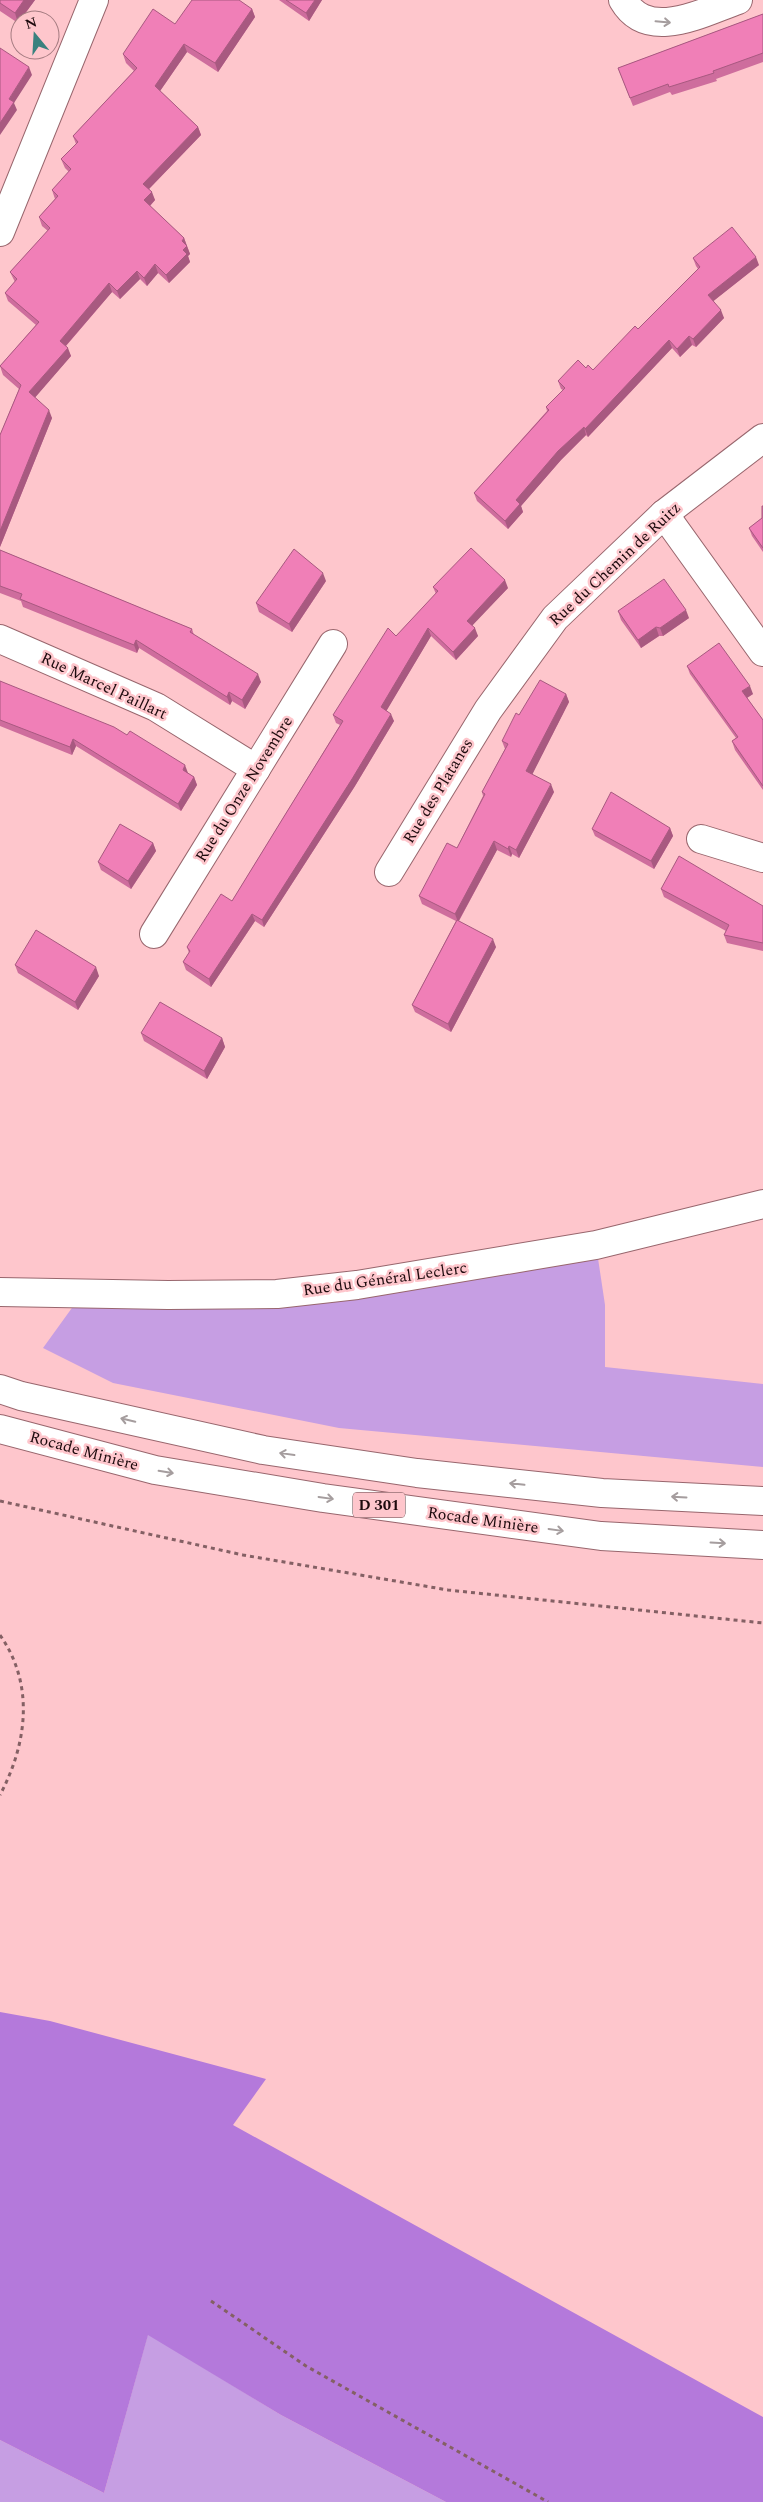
<svg xmlns="http://www.w3.org/2000/svg" width="763" height="2502" font-family="Spectral,serif">
<style>
.green{fill:#c69ee3}
.forest{fill:#b479db}
.lines{fill:none;stroke-linecap:round;stroke-linejoin:round}
.minor-casing{stroke:#98666d;stroke-width:30}
.highway-casing{stroke:#98666d;stroke-width:30}
.path{stroke:#846064;stroke-width:3;stroke-dasharray:4 4;stroke-linecap:butt}
.minor{stroke:#fff;stroke-width:28}
.highway{stroke:#fff;stroke-width:28}
.wall{fill:#ce6d9d}
.shaded-wall{fill:#a85980}
.building{fill:#f07fb7;stroke:#a85980}
.oneway{stroke:#a59d9e}
.labels{text-anchor:middle;dominant-baseline:central;stroke-width:5;stroke-linejoin:round;paint-order:stroke}
.shield{fill:#fec6cc;stroke:#604246;stroke-width:1}
.shield-label{font-size:15px;font-weight:bold;fill:#1d0a0d}
.street-label{font-size:16px;fill:#1d0a0d;stroke:#fec6cc}
</style>
<rect width="100%" height="100%" fill="#fec6cc"/>
<g class="green">
<path d="M596,1245L605,1305V1367L763,1384V1467L339,1428L113,1383L43,1348L82,1294L168,1295Z"/>
<path d="M148,2334L281,2415L446,2502H0V2440L104,2493Z"/>
</g>
<path class="forest" d="M0,2012L50,2021L266,2079L233,2125L763,2417V2502H446L281,2415L148,2335L104,2493L0,2440Z"/>
<g class="lines">
<g class="minor-casing">
<g id="minor">
<path d="M623,0C648,43 703,12 738,0"/>
<path d="M0,232L94,0"/>
<path d="M664,514L763,652"/>
<path d="M0,639L156,707L256,769"/>
<path d="M701,839L763,858"/>
<path d="M389,872L488,710L555,618L664,514L763,438"/>
<path d="M154,934L333,644"/>
<path d="M0,1292L168,1295L277,1294L357,1285L596,1245L763,1204"/>
</g>
</g>
<g class="highway-casing">
<g id="highway">
<path d="M0,1389L21,1396L263,1450L417,1473L602,1493L763,1501"/>
<path d="M0,1429L155,1470L323,1498L601,1536L763,1545"/>
</g>
</g>
<g class="path">
<path d="M0,1501L243,1555L448,1590L763,1623"/>
<path d="M0,1635C35,1685 27,1744 0,1795"/>
<path d="M211,2301L306,2366L548,2502"/>
</g>
<use href="#minor" class="minor"/>
<use href="#highway" class="highway"/>
</g>
<g class="wall">
<path d="M0,0H35L18,23L0,11Z"/>
<path d="M279,0H322L309,21Z"/>
<path d="M252,9L255,17L218,72L187,52L160,91L198,127L201,135L149,189L155,200L150,206L184,238L190,254L188,256L190,262L169,283L158,273L147,286L140,279L120,299L112,292L66,346L71,356L35,397L52,418L0,547V435L19,389L3,375L0,366L36,325L8,301L5,293L15,282L10,272L48,231L42,226L39,217L55,199L52,190L69,172L65,168L61,159L76,144L73,136L134,71L126,63L123,54L175,24Z"/>
<path d="M763,14V62L716,79L717,81L672,95L670,92L633,106L618,68Z"/>
<path d="M693,258L759,265L713,301L724,318L696,347L692,345L680,357L672,348L588,437L586,435L561,460L521,506L523,512L508,529L477,501L474,493L547,411L546,407L563,390L561,389L558,381L586,368L593,370L638,329L698,269L696,266Z"/>
<path d="M763,506V552L752,536L749,528L762,518Z"/>
<path d="M0,550L192,629L194,635L261,682L245,709L232,701L230,705L139,648L137,653L23,607L21,601L0,593Z"/>
<path d="M326,581L292,632L259,612L256,603Z"/>
<path d="M433,587L508,588L472,625L478,636L456,660L431,636L386,711L394,721L355,786L264,927L255,921L211,987L186,970L183,962L189,953L187,947L232,901L280,823L340,725L336,723L333,715L396,636L436,594Z"/>
<path d="M618,611L689,618L663,636H659L641,648L621,620Z"/>
<path d="M687,666L753,694L747,698L763,720V790L735,750L732,741L736,738L690,674Z"/>
<path d="M0,681L188,773L194,777L197,785L181,811L76,746L72,755L0,726Z"/>
<path d="M566,694L569,702L532,774L554,792L519,858L512,854L511,857L497,850L459,921L496,947L451,1032L415,1012L412,1005L456,921L422,904L419,896L457,848L483,796L482,792L505,749L502,741L519,715Z"/>
<path d="M670,828L673,836L654,869L595,836L592,829Z"/>
<path d="M153,843L156,851L131,889L101,870L98,862Z"/>
<path d="M661,889L763,906V951L727,943L724,935L726,931L664,897Z"/>
<path d="M15,965L99,976L78,1010L18,973Z"/>
<path d="M141,1033L222,1038L225,1047L207,1079L144,1041Z"/>
</g>
<g class="shaded-wall">
<path d="M24,0H35L18,23L15,13Z"/>
<path d="M315,0H322L309,21L306,13Z"/>
<path d="M252,9L255,17L218,72L215,63Z"/>
<path d="M184,44L187,52L158,94L155,86Z"/>
<path d="M29,67L32,75L14,103L17,110L0,135V123L9,99Z"/>
<path d="M198,127L201,135L146,192L143,184Z"/>
<path d="M152,192L155,200L147,209L144,200Z"/>
<path d="M184,238L190,254L188,256L190,262L169,283L166,275L183,250L182,241Z"/>
<path d="M756,257L759,265L711,303L708,295Z"/>
<path d="M155,264L158,273L147,286L144,278Z"/>
<path d="M137,271L140,279L120,299L117,291Z"/>
<path d="M109,283L112,292L63,349L60,341Z"/>
<path d="M721,310L724,318L696,347L693,339Z"/>
<path d="M689,336L692,345L680,357L677,349Z"/>
<path d="M669,340L672,348L588,437L585,429Z"/>
<path d="M68,348L71,356L33,400L29,392Z"/>
<path d="M49,410L52,418L0,547V531Z"/>
<path d="M584,427L586,435L561,460L521,506L523,512L508,529L505,521L516,500L558,451Z"/>
<path d="M323,573L326,581L292,632L289,624Z"/>
<path d="M505,580L508,588L470,628L467,621Z"/>
<path d="M686,610L689,618L663,636L660,628Z"/>
<path d="M656,627L659,636L641,648L638,640Z"/>
<path d="M428,628L431,636L384,715L381,707Z"/>
<path d="M475,628L478,636L456,660L453,652Z"/>
<path d="M136,640L139,648L137,653L134,645Z"/>
<path d="M258,674L261,682L245,709L242,700Z"/>
<path d="M750,686L753,694L745,699L742,691Z"/>
<path d="M229,692L232,701L230,705L227,697Z"/>
<path d="M566,694L569,702L530,779L526,771Z"/>
<path d="M391,714L394,721L355,786L264,927L262,920Z"/>
<path d="M73,739L76,746L72,755L70,747Z"/>
<path d="M185,765L188,773L186,778L183,770Z"/>
<path d="M194,777L197,785L181,811L178,804Z"/>
<path d="M551,784L554,792L519,858L516,850Z"/>
<path d="M670,828L673,836L654,869L651,861Z"/>
<path d="M494,841L497,850L458,922L455,914Z"/>
<path d="M153,843L156,851L131,889L128,881Z"/>
<path d="M509,846L512,854L511,857L508,849Z"/>
<path d="M252,914L255,921L211,987L209,979Z"/>
<path d="M493,939L496,947L451,1032L448,1024Z"/>
<path d="M96,967L99,976L78,1010L75,1002Z"/>
<path d="M222,1038L225,1047L207,1079L204,1071Z"/>
</g>
<g class="building">
<path d="M0,0H24L15,13L0,3Z"/>
<path d="M192,0H239L252,9L215,63L184,44L155,86L198,127L143,184L152,192L144,200L184,238L182,241L187,246L183,250L187,254L166,275L155,264L144,278L137,271L117,291L109,283L60,341L68,348L29,392L49,410L0,531V435L21,385L0,366L39,322L5,293L17,279L10,272L50,228L39,217L58,196L52,190L71,169L61,159L78,142L73,136L137,68L123,54L153,9L175,24Z"/>
<path d="M286,0H315L306,13Z"/>
<path d="M763,14V53L713,71L714,73L669,87L668,84L630,98L618,68Z"/>
<path d="M0,48L29,67L9,99L14,102L0,123Z"/>
<path d="M732,227L756,257L708,295L721,310L693,339L689,336L677,349L669,340L585,429L584,427L558,451L516,500L520,504L505,521L474,493L549,410L546,407L565,388L558,381L578,360L586,368L588,365L593,370L635,326L638,329L700,267L693,258Z"/>
<path d="M762,506H763V548L749,528L762,518Z"/>
<path d="M471,548L505,580L467,621L475,628L453,652L428,628L381,707L391,714L352,779L262,920L252,914L209,979L183,962L190,951L187,947L221,894L232,901L280,823L343,721L333,715L388,628L396,636L438,591L433,587Z"/>
<path d="M294,549L323,573L289,624L256,603Z"/>
<path d="M0,550L192,629L190,632L258,674L242,700L229,692L227,697L136,640L134,645L20,599L22,594L0,586Z"/>
<path d="M664,579L686,610L660,628L656,627L638,640L618,611Z"/>
<path d="M719,643L750,686L742,691L763,720V786L732,741L738,737L687,666Z"/>
<path d="M540,680L566,694L526,771L551,784L516,850L509,846L508,849L494,841L455,914L419,896L447,843L457,848L485,794L482,792L508,744L502,741L516,713L519,715Z"/>
<path d="M0,681L114,727L127,735L130,731L185,765L183,770L194,777L178,804L73,739L70,747L0,720Z"/>
<path d="M611,792L670,828L651,861L592,829Z"/>
<path d="M120,824L153,843L128,881L98,862Z"/>
<path d="M679,856L763,906V943L724,935L729,925L661,889Z"/>
<path d="M457,920L493,939L448,1024L412,1005Z"/>
<path d="M36,930L96,967L75,1002L15,965Z"/>
<path d="M160,1002L222,1038L204,1071L141,1033Z"/>
</g>
<defs><path id="oneway-shaft" d="M-6 0H5M1.5-3L5.5 0L1.5 3" fill="none" stroke-width="1.6" stroke-linecap="round" stroke-linejoin="round" transform="scale(1.25)"/></defs>
<g class="oneway">
<use href="#oneway-shaft" transform="translate(663 22) rotate(5)"/>
<use href="#oneway-shaft" transform="translate(128 1420) rotate(-167)"/>
<use href="#oneway-shaft" transform="translate(287 1454) rotate(-172)"/>
<use href="#oneway-shaft" transform="translate(166 1472) rotate(9)"/>
<use href="#oneway-shaft" transform="translate(517 1484) rotate(-174)"/>
<use href="#oneway-shaft" transform="translate(679 1497) rotate(-177)"/>
<use href="#oneway-shaft" transform="translate(326 1498) rotate(8)"/>
<use href="#oneway-shaft" transform="translate(556 1530) rotate(8)"/>
<use href="#oneway-shaft" transform="translate(718 1543) rotate(3)"/>
</g>
<g class="labels">
<rect class="shield" x="353" y="1492.5" width="52" height="25" rx="4"/>
<g class="shield-label">
<text x="379" y="1505">D 301</text>
</g>
<g class="street-label">
<text transform="translate(615 564) rotate(-43)">Rue du Chemin de Ruitz</text>
<text transform="translate(104 686) rotate(25)">Rue Marcel Paillart</text>
<text transform="translate(244 789) rotate(-58)">Rue du Onze Novembre</text>
<text transform="translate(438 791) rotate(-59)">Rue des Platanes</text>
<text transform="translate(385 1279) rotate(-8)">Rue du Général Leclerc</text>
<text transform="translate(84 1451) rotate(15)">Rocade Minière</text>
<text transform="translate(483 1520) rotate(8)">Rocade Minière</text>
</g>
</g>
<g transform="translate(35 35) rotate(342)"><circle r="24" fill="#fec6cc" stroke="#a47b80"/>
<path d="M0-4L9 19L0 12L-9 19Z" fill="#39817e"/>
<text y="-8" font-size="14" font-weight="bold" text-anchor="middle" fill="#1d0a0d">N</text>
</g>
</svg>
